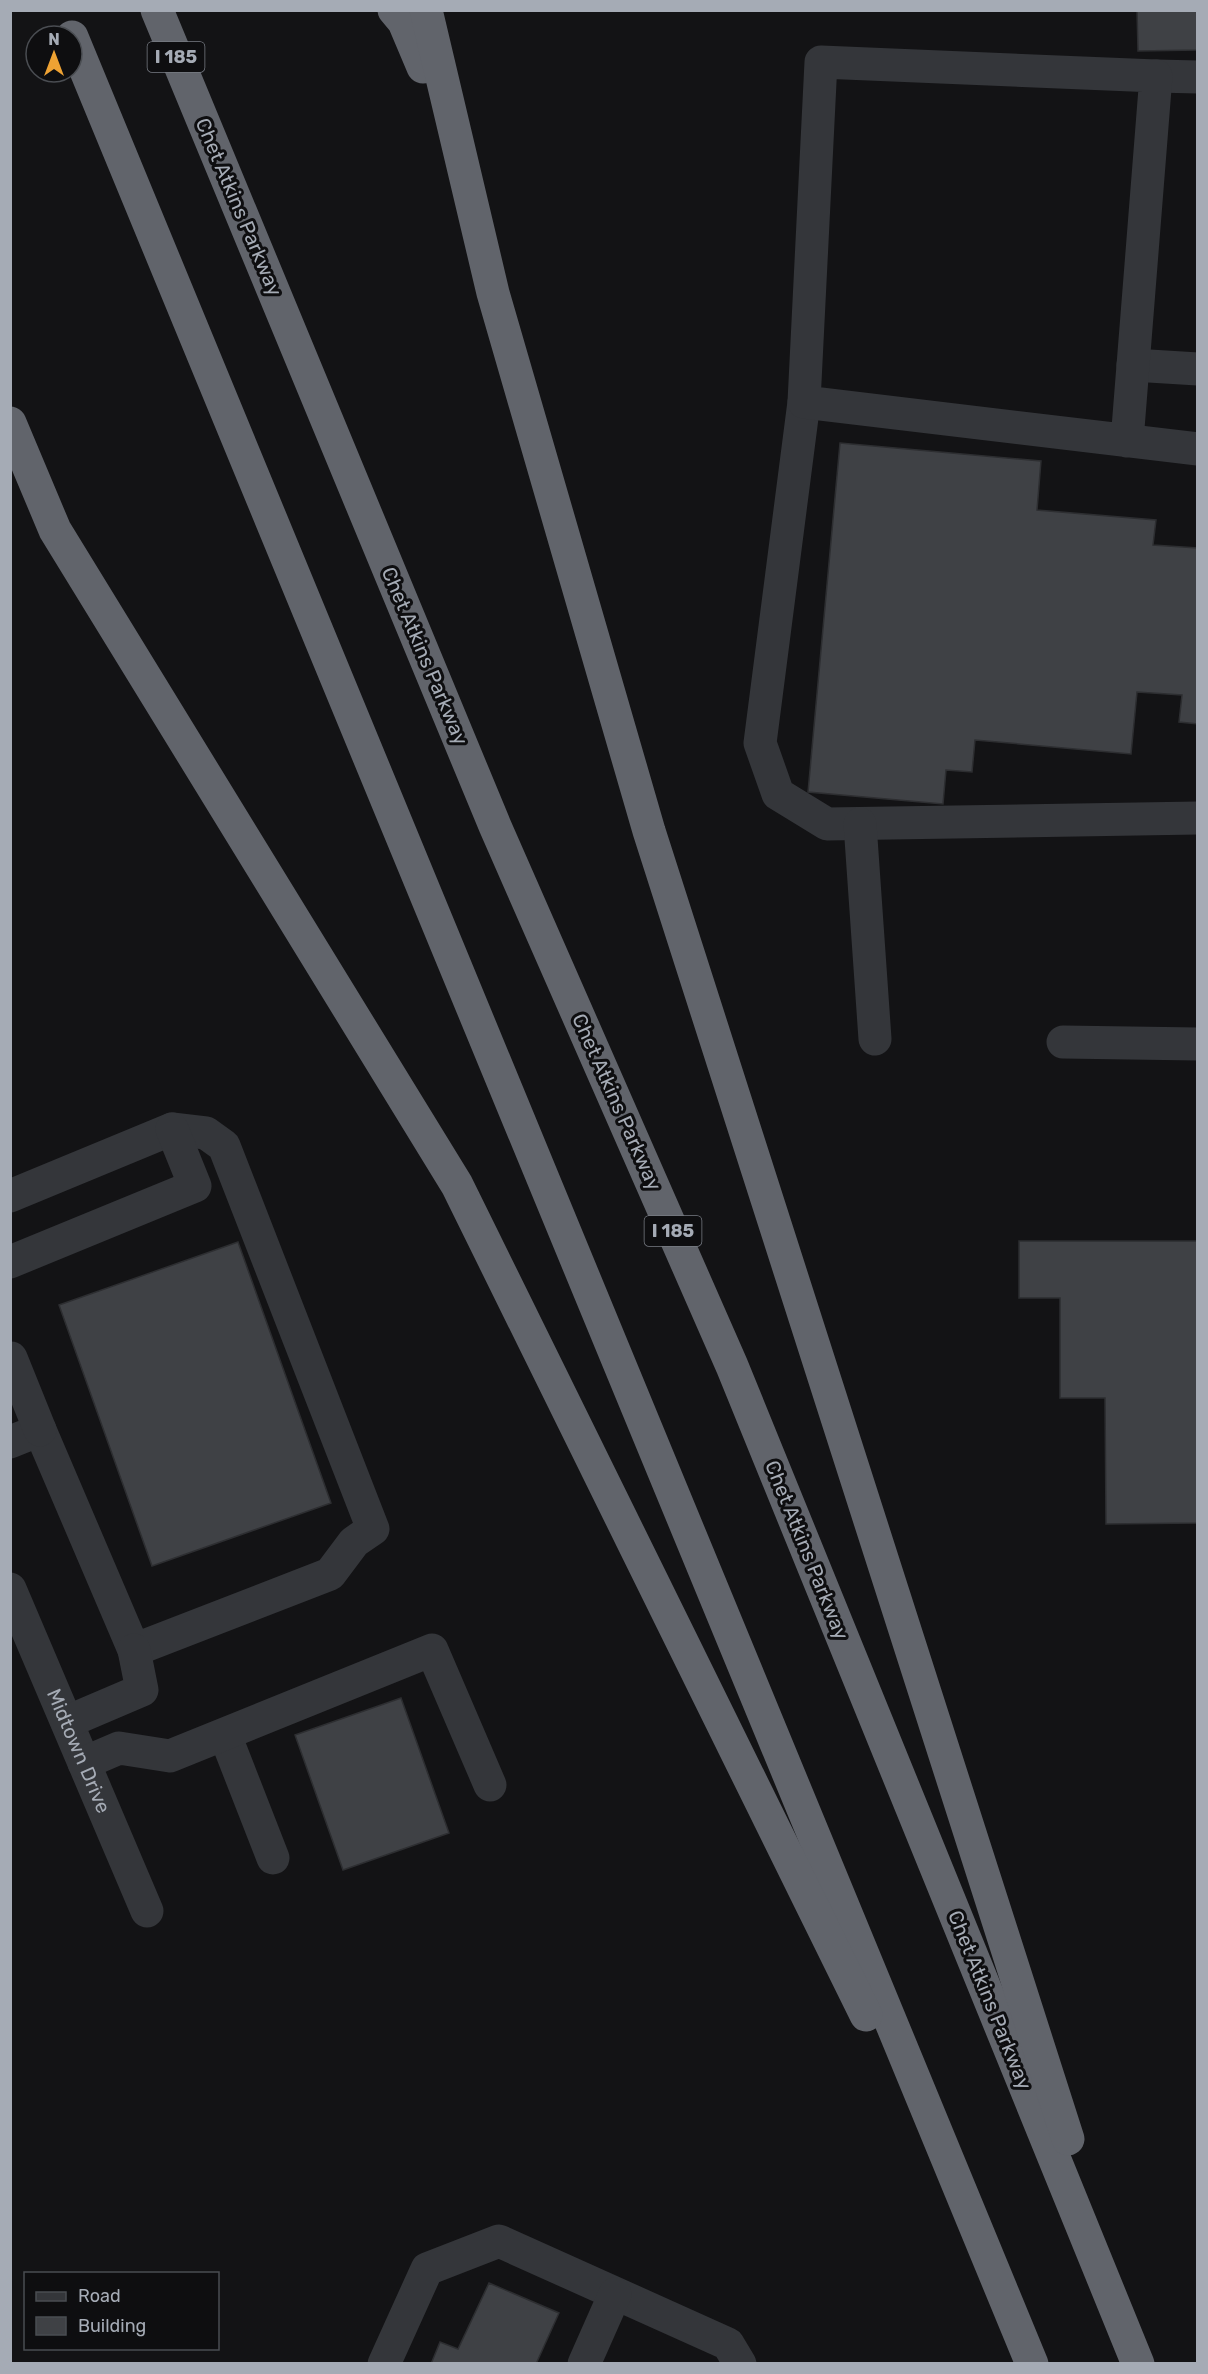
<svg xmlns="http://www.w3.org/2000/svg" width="1208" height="2374" font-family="Rubik,sans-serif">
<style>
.building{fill:#3f4145;stroke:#2d2e31;stroke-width:1.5}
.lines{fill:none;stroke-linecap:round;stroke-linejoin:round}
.minor{stroke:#34363a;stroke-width:33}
.highway{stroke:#61646b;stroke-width:33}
.labels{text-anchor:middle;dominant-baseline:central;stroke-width:6;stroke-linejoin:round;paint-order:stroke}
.shield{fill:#0e0e10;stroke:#787c84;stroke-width:1.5}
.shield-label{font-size:18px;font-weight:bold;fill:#a5abb5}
.street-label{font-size:20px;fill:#a5abb5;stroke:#0e0e10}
</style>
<rect width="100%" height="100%" fill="#131315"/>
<g class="building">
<path d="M1137,10H1198V50L1138,51Z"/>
<path d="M840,443L1041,461L1037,510L1156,520L1153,545L1198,548V724L1179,722L1182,695L1137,692L1131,754L975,740L972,772L946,770L943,804L808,792Z"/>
<path d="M1019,1241H1198V1523L1106,1524L1105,1398H1060V1298H1019Z"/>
<path d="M238,1242L331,1503L152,1566L59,1305Z"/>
<path d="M401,1698L449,1833L343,1870L295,1735Z"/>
<path d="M489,2283L559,2313L536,2364H431L440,2342L458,2349Z"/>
</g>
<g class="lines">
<g class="minor">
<path d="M1156,76L1198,77"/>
<path d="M1133,365L1198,369"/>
<path d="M804,402L760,743L778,794L827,824L1198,818"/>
<path d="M1127,441L1156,76L821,62L804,402L1198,449"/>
<path d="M860,824L875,1039"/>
<path d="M1063,1042L1198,1044"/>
<path d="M10,1196L172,1129L206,1133L224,1146L373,1529L354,1542L330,1574L134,1650L40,1430L10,1442"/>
<path d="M10,1262L195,1186L172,1129"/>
<path d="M11,1358L40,1430"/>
<path id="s1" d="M10,1589L147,1911"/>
<path d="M67,1722L142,1690L134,1650"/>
<path d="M225,1735L273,1858"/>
<path d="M84,1763L119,1748L170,1756L432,1650L490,1785"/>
<path d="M384,2364L427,2269L499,2241L728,2344L740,2364"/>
<path d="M584,2364L615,2294"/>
</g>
<g class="highway">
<path d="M157,10L495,826L732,1366L1138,2364"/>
<path d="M394,10L404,22L423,67"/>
<path d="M426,10L493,293L649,831L1068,2139"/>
<path d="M72,37L1032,2364"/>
<path d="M10,423L55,530L457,1185L866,2015"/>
</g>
</g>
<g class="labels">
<g class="shield">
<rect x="147.5" y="42" width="57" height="30" rx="4.5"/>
<rect x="644.5" y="1216" width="57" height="30" rx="4.5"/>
</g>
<g class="shield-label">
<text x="176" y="57">I 185</text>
<text x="673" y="1231">I 185</text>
</g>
<g class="street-label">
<text transform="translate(239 207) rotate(67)">Chet Atkins Parkway</text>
<text transform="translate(425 656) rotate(67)">Chet Atkins Parkway</text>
<text transform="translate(617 1102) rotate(66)">Chet Atkins Parkway</text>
<text transform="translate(807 1550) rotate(68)">Chet Atkins Parkway</text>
<text stroke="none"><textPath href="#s1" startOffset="176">Midtown Drive</textPath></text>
<text transform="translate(990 2000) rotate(68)">Chet Atkins Parkway</text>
</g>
</g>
<rect width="1208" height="2374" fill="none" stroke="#a5abb5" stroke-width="24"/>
<rect x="24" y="2272" width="195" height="78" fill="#0e0e10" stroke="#4a4d52" stroke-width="1.5"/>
<rect x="36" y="2292" width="30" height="9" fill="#34363a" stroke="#4a4d52" stroke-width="1.5"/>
<text x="78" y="2302" font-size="18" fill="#a5abb5">Road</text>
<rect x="36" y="2317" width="30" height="18" fill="#3f4145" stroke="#4a4d52" stroke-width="1.5"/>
<text x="78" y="2332" font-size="18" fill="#a5abb5">Building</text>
<g transform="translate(54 54)"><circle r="28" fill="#0e0e10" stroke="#4a4d52" stroke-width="1.5"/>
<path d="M0-4.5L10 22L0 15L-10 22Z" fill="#eea233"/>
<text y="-9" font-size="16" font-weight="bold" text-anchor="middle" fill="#a5abb5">N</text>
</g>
</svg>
